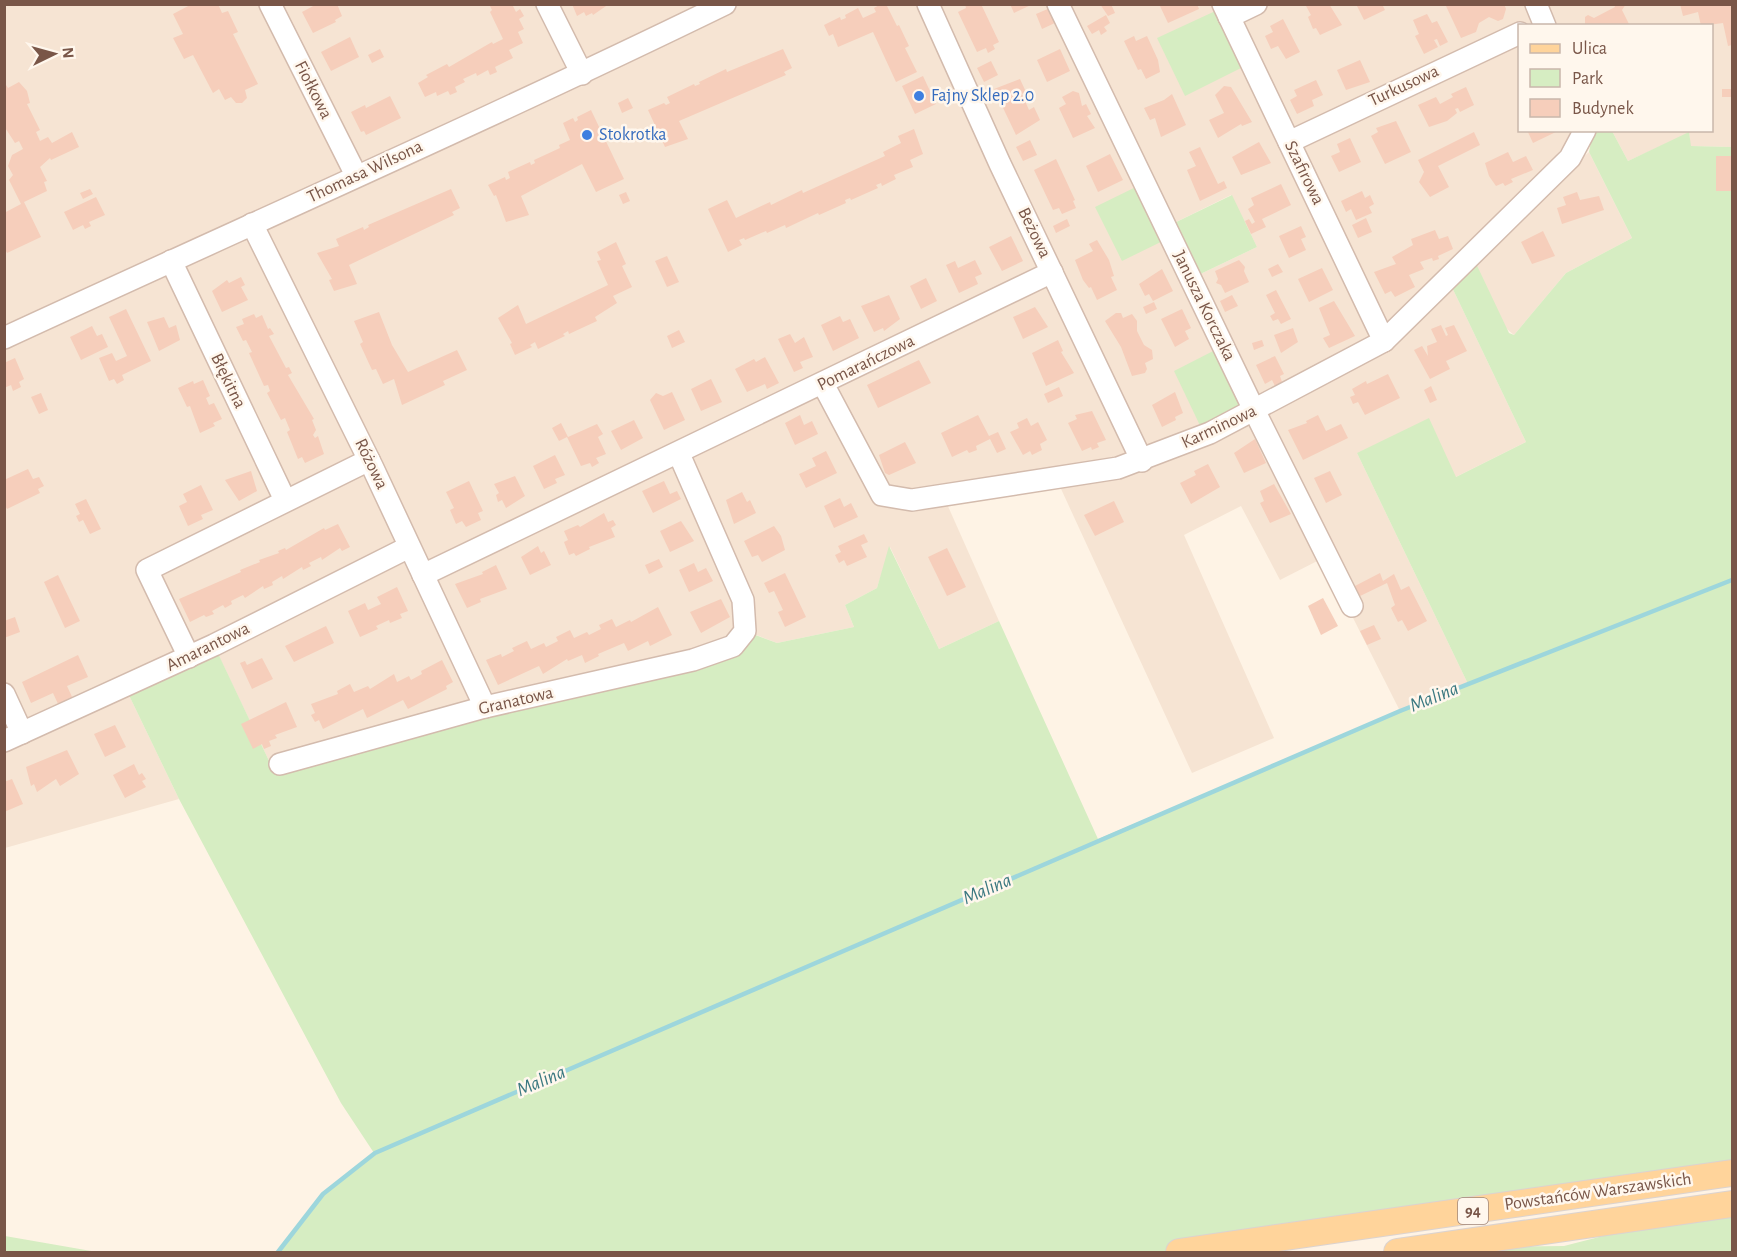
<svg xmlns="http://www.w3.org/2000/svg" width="1737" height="1257" font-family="'Alegreya Sans',sans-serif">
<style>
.residential{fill:#f6e4d3;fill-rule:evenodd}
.green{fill:#d6edc2}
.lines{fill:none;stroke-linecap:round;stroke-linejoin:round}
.stream{stroke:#9dd6dc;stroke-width:4.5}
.building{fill:#f6cebb}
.minor-casing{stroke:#d3bbad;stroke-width:24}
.major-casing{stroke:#dcd3cf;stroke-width:28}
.minor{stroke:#fff;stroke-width:21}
.major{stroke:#ffd49b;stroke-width:26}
.shop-dot{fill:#3f7fe0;stroke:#fff7ed;stroke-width:2}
.labels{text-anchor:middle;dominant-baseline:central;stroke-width:5;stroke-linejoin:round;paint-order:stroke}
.shield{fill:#fff7ed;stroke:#a1867a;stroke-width:1.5}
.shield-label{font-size:16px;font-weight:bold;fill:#795648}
.street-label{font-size:18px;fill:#795648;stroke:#fff7ed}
.shop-label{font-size:18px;fill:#366cbe;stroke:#fff7ed;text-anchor:start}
.water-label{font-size:20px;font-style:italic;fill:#3a7880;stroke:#fff7ed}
</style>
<rect width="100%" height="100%" fill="#fef3e5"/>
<path class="residential" d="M5,5H1732V147L1690,146L1689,133L1628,161L1612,131L1712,130V26H1520V130L1572,131L1564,146L1476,251L1589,152L1632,238L1566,273L1514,335L1448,279L1526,442L1456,477L1357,453L1468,684L1400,711L1348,608L1327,556L1280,580L1241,506L1184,535L1274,738L1192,773L1056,478L943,495L999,621L939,649L890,547L877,588L845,605L854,627L777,643L746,631L733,646L271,765L214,646L125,687L179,799L5,848ZM1231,195L1257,247L1192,278L1166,227Z"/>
<g class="green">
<path d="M1224,7L1251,63L1185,96L1157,38Z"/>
<path d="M1593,131H1612L1628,161L1689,132L1691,146L1732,147V1161L1179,1252H278L323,1194L374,1153L341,1103L179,799L125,687L214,645L271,765L693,660L745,631L777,643L854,627L845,605L877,588L889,546L939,649L999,621L1098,839L1468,684L1357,453L1429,418L1456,477L1526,442L1448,279L1472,255L1509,333L1514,335L1566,273L1632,238L1589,152Z"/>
<path d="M1144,183L1166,227L1232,195L1257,247L1192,278L1171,237L1122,261L1095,207Z"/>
<path d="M1223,346L1255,412L1205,436L1174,371Z"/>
<path d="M1720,1206L1732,1211V1252H1397L1433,1248L1564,1246Z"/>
<path d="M5,1236L97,1252H5Z"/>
</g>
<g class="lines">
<path class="stream" d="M278,1252L323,1194L375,1153L1400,711L1732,580"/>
</g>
<g class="building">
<path d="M192,4H218L222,13L228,11L238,32L233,34L258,84L245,90L247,98L242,103H236L231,97L225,100L219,89L213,93L193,55L184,59L173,38L183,34L173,14Z"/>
<path d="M317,4H337L342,16L335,20L336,22L313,33L302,12Z"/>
<path d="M489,4H512L516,12L520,9L524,16L519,19L524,29L518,32L523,43L509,50L513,58L495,67L497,72L490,75L488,70L477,76L476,73L463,79L465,82L455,87L457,92L450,95L448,91L437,96L436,92L425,97L418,83L428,77L426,75L447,64L449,67L492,42L493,44L503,39L490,12L492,10Z"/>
<path d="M572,4H609L593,15L592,13L586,16L584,12L577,16Z"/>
<path d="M881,4H886L897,26L899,25L909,46L905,48L917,72L896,82L873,32L838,47L833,34L829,36L824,25L840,17L841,20L846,18L845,15L858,8L863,18L876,12L874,8Z"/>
<path d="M965,4H981L999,42L993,45L995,49L988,53L986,48L977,52L958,12L966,8Z"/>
<path d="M1010,4H1033L1014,13Z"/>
<path d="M1100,4H1111L1115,13L1108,16Z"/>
<path d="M1159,4H1197L1199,9L1168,23Z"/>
<path d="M1309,4H1329L1342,25L1320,35L1316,28L1313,29L1308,17L1311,15L1306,6Z"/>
<path d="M1356,4H1382L1385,10L1364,20Z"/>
<path d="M1449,4H1504L1506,9L1503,19L1498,21L1489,17L1479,23L1476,32L1461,38L1446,6Z"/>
<path d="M1614,4H1626L1622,10L1630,26L1585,24V17L1588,15L1594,18L1615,7Z"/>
<path d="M1680,4H1732V45L1728,46L1723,23L1701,26L1698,12L1683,16Z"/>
<path d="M1050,8L1057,22L1042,29L1036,14Z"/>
<path d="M1427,14L1432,23L1437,21L1448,42L1440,46L1437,39L1434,40L1438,47L1424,54L1415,36L1419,34L1413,20Z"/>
<path d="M1106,15L1110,23L1104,27L1107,31L1101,35L1099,30L1092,34L1087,26Z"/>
<path d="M1283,19L1300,52L1286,59L1278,46L1271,49L1265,36L1273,32L1270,26Z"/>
<path d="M1134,36L1136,41L1147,36L1158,60L1160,72L1146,79L1141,69L1138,70L1124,41Z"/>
<path d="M350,37L359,57L331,71L321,52Z"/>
<path d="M380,49L384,57L372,63L368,55Z"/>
<path d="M783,49L792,68L784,72L786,75L679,121L688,139L665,147L648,110L664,103L666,105L670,103L667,97L694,84L695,86L700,84L699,82L726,69L727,72Z"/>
<path d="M1060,49L1070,71L1047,82L1037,60Z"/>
<path d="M1360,60L1370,82L1346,90L1337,70Z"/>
<path d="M991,61L998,75L984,82L977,68Z"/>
<path d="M923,76L936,104L915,114L902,86Z"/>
<path d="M1020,79L1026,92L1022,94L1029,110L1034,107L1040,120L1016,135L994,89Z"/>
<path d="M1316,80L1323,95L1312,100L1314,106L1297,114L1290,100L1297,96L1294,90Z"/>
<path d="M4,82L8,88L19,82L27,91L30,103L27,104L40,130L36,132L40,141L48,137L52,143L72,132L79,147L51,160L50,158L40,167L47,181L44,182L47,191L24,202L41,237L7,253L4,247V213L21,204L9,180L13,175L8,166L12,155L23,149L19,141L15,143L4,126Z"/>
<path d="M1224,86L1231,87L1252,122L1242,126L1241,124L1218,138L1209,120L1224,113L1215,95Z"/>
<path d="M1466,87L1474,105L1460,112L1458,108L1455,109L1457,113L1447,121L1429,127L1418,105L1436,97L1440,104L1453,97L1451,94Z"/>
<rect x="1722" y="89" width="10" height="8"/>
<path d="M1073,91L1079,93L1082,106L1086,104L1091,114L1087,116L1095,128L1073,138L1059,108L1066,104L1062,97Z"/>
<path d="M1172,94L1186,125L1161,137L1155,118L1150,120L1144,108L1164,100Z"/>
<path d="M390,96L401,118L366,135L364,131L361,132L351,112L365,105L366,108Z"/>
<path d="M628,98L633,108L622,113L618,103Z"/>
<path d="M591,110L624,179L596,192L582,164L521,196L529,215L506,222L496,195L494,196L488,185L505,177L506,180L510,178L508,172L530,162L531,165L535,163L534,160L560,148L559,145L570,140L563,123L573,118L575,122L578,120L577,117Z"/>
<path d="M1396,121L1411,152L1385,164L1371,136L1378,132L1376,128Z"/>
<path d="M914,129L923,154L910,160L913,167L894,175L896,179L882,186L881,183L876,185L878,188L851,200L850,198L845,200L846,203L819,215L818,213L786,228L785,225L767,233L766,231L745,240L744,238L739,240L742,245L728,252L708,209L727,200L736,218L770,202L771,205L802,190L803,193L885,156L883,152L901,143L898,136Z"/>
<path d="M1527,130H1560L1533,143Z"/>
<path d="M1474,132L1480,145L1438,166L1449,187L1430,197L1419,182L1424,172L1418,160Z"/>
<path d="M1350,138L1361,162L1339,172L1331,156L1340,152L1337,144Z"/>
<path d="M1030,140L1037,155L1023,161L1016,147Z"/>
<path d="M1259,142L1271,163L1241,175L1232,157Z"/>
<path d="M1200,147L1218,184L1224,181L1227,188L1200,201L1187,170L1196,166L1189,152Z"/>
<path d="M1508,152L1513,162L1526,156L1533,170L1511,179L1513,182L1505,186L1503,183L1496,186L1489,176L1485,163Z"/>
<path d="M1110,154L1123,180L1098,192L1086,166Z"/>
<rect x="1716" y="156" width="16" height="35"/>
<path d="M1056,159L1075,200L1073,201L1076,208L1062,214L1059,208L1053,210L1034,170Z"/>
<path d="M1281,184L1291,205L1262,219L1266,227L1251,234L1245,221L1249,219L1252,224L1255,222L1248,209L1254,205L1251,198Z"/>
<path d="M90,189L93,194L83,199L80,193Z"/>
<path d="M451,189L460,208L452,212L454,215L349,265L357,284L334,291L329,280L332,279L317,253L339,246L336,239L363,227L364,230L369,227L368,225Z"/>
<path d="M1362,191L1365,198L1370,195L1374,204L1369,207L1372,213L1356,220L1351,209L1346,212L1341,201Z"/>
<path d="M626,192L630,201L623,204L619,195Z"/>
<path d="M1577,192L1580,200L1599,196L1604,210L1562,224L1557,208L1566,205L1563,197Z"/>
<path d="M96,197L105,215L89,222L91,226L85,229L83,225L73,230L64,212Z"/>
<path d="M1366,218L1372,232L1358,238L1352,225Z"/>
<path d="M1067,219L1070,226L1056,233L1053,226Z"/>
<path d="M1301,226L1306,237L1301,239L1306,250L1289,258L1279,236Z"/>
<path d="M1435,230L1439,239L1448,236L1453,249L1438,256L1439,259L1433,261L1432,258L1420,262L1424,269L1409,275L1415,287L1395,297L1391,291L1385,294L1374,272L1396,264L1392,257L1413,245L1411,239Z"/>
<path d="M1543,231L1555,256L1532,264L1521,242Z"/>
<path d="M1011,236L1023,261L1002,271L989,247Z"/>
<path d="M1097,240L1109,260L1114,276L1111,277L1117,290L1097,300L1091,287L1089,288L1083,280L1075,260L1093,251L1089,244Z"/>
<path d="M616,242L626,264L622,266L632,287L613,296L617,303L595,317L597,321L569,334L568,331L563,334L565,336L538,349L535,342L530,345L532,347L515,355L510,344L512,343L498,318L518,305L526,324L608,285L597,261L601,260L597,252Z"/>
<path d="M667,256L679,282L667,287L655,261Z"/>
<path d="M975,260L982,274L975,277L978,284L959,293L946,265L955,261L958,268Z"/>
<path d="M1239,260L1245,267L1244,271L1249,282L1225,293L1221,285L1216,283L1218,279L1215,271Z"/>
<path d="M1278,264L1283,272L1272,277L1268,269Z"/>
<path d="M1322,268L1333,290L1309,302L1298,279Z"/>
<path d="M1162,269L1173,291L1153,301L1149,294L1145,296L1139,284Z"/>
<path d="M241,277L245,285L241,287L248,300L222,312L212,291L227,280L229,283Z"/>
<path d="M926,278L937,301L921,309L910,286Z"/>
<path d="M1276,290L1291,319L1281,324L1278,319L1273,321L1270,316L1275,313L1266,295Z"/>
<path d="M889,295L900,319L884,331L883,328L874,332L861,306Z"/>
<path d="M1232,295L1238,306L1225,312L1220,301Z"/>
<path d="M1334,301L1355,336L1329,348L1323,338L1330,335L1319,308Z"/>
<path d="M1154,302L1157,309L1146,314L1143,307Z"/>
<path d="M1035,307L1048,327L1023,339L1013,317Z"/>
<path d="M126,309L151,361L122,375L124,380L117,384L114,379L109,381L99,358L112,353L116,361L127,356L109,317Z"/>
<path d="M1182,309L1191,328L1185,331L1189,339L1175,347L1161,319Z"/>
<path d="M379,312L392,345L408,372L457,350L467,370L443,381L445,385L402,405L394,379L383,384L376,369L372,370L360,344L363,342L354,321Z"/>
<path d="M1116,313H1121L1123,318L1132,314L1137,321V331L1144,345L1152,350L1153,359L1145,363L1147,369L1145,373L1132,376L1121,347L1105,321Z"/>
<path d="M254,314L256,318L262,315L268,329L270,328L274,334L269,336L286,368L289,367L292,373L288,375L314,419L312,420L316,430L313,435L315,438L318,436L324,454L305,463L302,457L298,459L287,432L290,430L285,418L281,420L267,393L270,391L268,385L264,386L249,353L252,352L246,340L243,341L236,327L244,324L242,319Z"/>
<path d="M840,316L843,322L850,319L859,338L833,351L821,325Z"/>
<path d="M164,317L169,328L176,325L180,340L159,351L147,322Z"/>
<path d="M1441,325L1446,336L1448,335L1445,328L1454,325L1467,351L1446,361L1450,369L1430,379L1414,350L1422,346L1428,356L1427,346L1437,342L1431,329Z"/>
<path d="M92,326L97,336L102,334L108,347L81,360L70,337Z"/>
<path d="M1293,328L1298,342L1281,353L1274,335Z"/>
<path d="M679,330L685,342L672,348L667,336Z"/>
<path d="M790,334L795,343L804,337L813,357L800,362L803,368L794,372L778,339Z"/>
<path d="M1058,340L1063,351L1061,352L1074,373L1046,386L1032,353Z"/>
<path d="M1262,340L1264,346L1254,350L1252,343Z"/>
<path d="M1275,356L1284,374L1280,376L1282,382L1275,386L1272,380L1265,384L1256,365Z"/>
<path d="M765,357L779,383L767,389L765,384L747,392L735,369L754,359L756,362Z"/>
<path d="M15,358L24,379L19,382L21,387L13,391L11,385L4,388V363Z"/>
<path d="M919,360L931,383L878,408L867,385Z"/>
<path d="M1388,374L1400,398L1365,415L1358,402L1353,404L1350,397L1355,395L1352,389L1366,381L1367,384Z"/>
<path d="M711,379L722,402L701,411L691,389Z"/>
<path d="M203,380L210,396L206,398L209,405L214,403L222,419L213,423L215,426L200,433L190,406L187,407L178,388L193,381L194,384Z"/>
<path d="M1431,386L1437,400L1430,403L1424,390Z"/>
<path d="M1059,387L1063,396L1048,403L1044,394Z"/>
<path d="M672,392L685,420L664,430L650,400L656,393L663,396Z"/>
<path d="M1175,392L1183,413L1175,417L1176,420L1162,427L1152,405Z"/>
<path d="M41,393L48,410L39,414L31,397Z"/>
<path d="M1092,411L1106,440L1097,443L1099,447L1092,450L1091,447L1082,451L1068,423L1077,419L1075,415Z"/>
<path d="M800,415L804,425L812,421L818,434L795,445L785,423Z"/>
<path d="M978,415L989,436L998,432L1006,449L997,453L990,439L976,446L977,450L969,453L967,450L952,457L941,433Z"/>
<path d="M1318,415L1326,431L1341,424L1348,438L1303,460L1288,430L1307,423L1306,421Z"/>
<path d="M1027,418L1031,426L1038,422L1047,440L1040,444L1042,450L1032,455L1030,451L1023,455L1010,432L1019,428L1017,423Z"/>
<path d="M634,420L643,438L621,450L611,431Z"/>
<path d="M561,423L568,437L597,424L603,434L598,437L606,454L596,458L599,463L592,467L590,463L581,466L567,437L559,441L552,428Z"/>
<path d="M1255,439L1266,463L1244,473L1234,453Z"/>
<path d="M905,442L916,463L889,475L885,473L879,455Z"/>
<path d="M826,451L837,473L806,488L799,474L816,466L812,458Z"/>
<path d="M555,455L565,475L555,479L557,483L544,489L533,466Z"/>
<path d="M1208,464L1220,487L1191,504L1180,483L1196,475L1194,471Z"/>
<path d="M28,469L33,479L39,477L44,486L38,489L40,493L7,509L4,503V480Z"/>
<path d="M251,471L257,491L239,501L225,480Z"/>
<path d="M1330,471L1342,495L1326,503L1314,478Z"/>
<path d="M515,476L525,496L506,508L502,500L498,502L496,495L499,493L494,484Z"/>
<path d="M469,481L483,511L478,513L481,520L466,527L462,521L456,524L450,510L454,508L446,492Z"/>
<path d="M664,481L670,494L677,491L681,499L653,513L642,491Z"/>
<path d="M1274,484L1291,514L1270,523L1260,503L1264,501L1260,491Z"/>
<path d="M201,485L213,510L201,515L203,519L188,526L179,506L187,502L183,494Z"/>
<path d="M742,492L747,502L750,500L756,513L734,524L726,500Z"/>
<path d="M840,498L844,507L851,503L858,517L834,528L824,506Z"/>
<path d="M86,499L101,529L90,534L83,520L79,522L76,516L80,514L75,504Z"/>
<path d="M1114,501L1124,522L1095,536L1084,515Z"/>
<path d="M604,513L608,522L613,520L616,525L611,528L615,537L589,547L590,549L576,556L574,553L569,555L564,542L568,540L564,531L578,525L580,527Z"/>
<path d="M681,521L694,541L670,552L660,531Z"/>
<path d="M338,524L350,547L342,551L340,548L322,560L321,557L309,563L311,566L303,570L302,567L283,579L282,576L272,582L273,585L264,589L263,586L245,598L243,595L231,601L232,604L225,608L223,605L212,611L214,614L206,617L204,615L190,622L179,599L241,572L240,570L260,562L259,560L279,553L278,551L285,548L286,550L324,528L325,530Z"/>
<path d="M774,526L781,536L785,550L762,562L758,555L752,557L744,541Z"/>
<path d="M864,534L868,542L861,545L867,557L847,566L844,560L839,563L835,555L841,552L838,546Z"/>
<path d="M538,546L541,553L544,551L551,565L530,575L521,557Z"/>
<path d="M947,548L966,587L947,596L928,557Z"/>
<path d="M659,559L663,567L649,574L645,565Z"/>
<path d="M694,563L698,572L706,568L713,581L689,592L679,570Z"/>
<path d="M496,565L507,589L480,599L481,602L467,608L455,584L483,574L482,572Z"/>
<path d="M785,573L806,617L785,627L778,612L783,610L774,591L769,593L764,583Z"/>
<path d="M1380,573L1383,581L1394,574L1401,590L1409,586L1427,621L1408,631L1402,620L1398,622L1391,608L1395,605L1387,583L1358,597L1353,587Z"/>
<path d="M58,575L80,621L65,628L44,582Z"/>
<path d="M397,587L408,611L400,614L402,618L390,623L389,620L376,626L378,629L360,637L348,611L365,603L368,610L381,604L377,597Z"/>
<path d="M1323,598L1338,626L1321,635L1308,606Z"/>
<path d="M721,599L730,617L701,633L690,612Z"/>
<path d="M658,607L672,635L650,646L648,641L628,651L624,643L598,654L599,656L585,663L582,655L568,661L567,659L543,674L539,666L498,685L486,660L501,654L502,657L514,651L512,648L527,641L531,649L544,643L546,647L558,641L556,637L570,630L574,638L587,632L589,635L601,629L599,625L612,619L616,627L630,620L631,622Z"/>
<path d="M15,617L20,632L4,638V621Z"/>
<path d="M1374,625L1381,639L1367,645L1360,631Z"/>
<path d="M326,626L334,643L294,662L285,646Z"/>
<path d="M78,655L88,677L67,686L73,699L59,706L53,693L31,703L22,682Z"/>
<path d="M262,658L273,679L252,689L240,663L245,661L247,665Z"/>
<path d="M442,660L453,682L446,686L447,689L408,709L403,700L367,718L363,709L323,729L319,720L315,722L311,715L315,713L311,704L338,694L337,691L350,684L354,692L368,686L370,689L394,674L397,682L409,676L411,680L422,674L421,671Z"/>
<path d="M286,702L297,727L275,735L277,738L269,741L271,746L264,749L262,744L253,749L241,724Z"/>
<path d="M115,725L126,747L105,757L94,734Z"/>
<path d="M67,750L79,774L60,786L56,779L37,792L34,784L31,786L26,767Z"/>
<path d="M134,764L139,775L142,773L146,779L142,781L146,787L125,798L113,775Z"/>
<path d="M12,779L23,804L4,812V782Z"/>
</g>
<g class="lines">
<g class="minor-casing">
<g id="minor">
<path d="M270,4L356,175"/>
<path d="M547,4L582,74"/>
<path d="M928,4L1000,164L1142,461"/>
<path d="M1058,4L1255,412L1352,606"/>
<path d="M1223,4L1384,341"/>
<path d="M1536,4L1545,26"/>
<path d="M1229,17L1256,4"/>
<path d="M1289,142L1520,33"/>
<path d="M252,224L372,466L485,707"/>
<path d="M171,261L285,500"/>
<path d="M4,338C244,227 487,120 725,4"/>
<path d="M823,384L882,495L912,500L1118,468L1210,433L1384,341L1570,158L1585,130"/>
<path d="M423,575L1052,272"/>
<path d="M189,657L147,570L369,460"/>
<path d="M4,694L22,733"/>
<path d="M4,741L214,645L409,547"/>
<path d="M280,764L485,707L693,660L733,646L745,631L743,600L679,454"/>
</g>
</g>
<g class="major-casing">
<g id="major">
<path d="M1179,1252L1732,1173"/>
<path d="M1397,1252L1732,1204"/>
</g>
</g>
<use href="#minor" class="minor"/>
<use href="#major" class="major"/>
</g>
<g class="shop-dot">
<circle cx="919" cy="96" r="6"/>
<circle cx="587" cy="135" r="6"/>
</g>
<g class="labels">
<rect class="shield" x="1458" y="1198" width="30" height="26" rx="4.5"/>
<g class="shield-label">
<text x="1473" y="1211">94</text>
</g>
<g class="street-label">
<text transform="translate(1404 86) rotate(-25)">Turkusowa</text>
<text transform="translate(313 90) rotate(63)">Fiołkowa</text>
<text transform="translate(365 172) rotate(-25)">Thomasa Wilsona</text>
<text transform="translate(1304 173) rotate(64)">Szafirowa</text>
<text transform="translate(1034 233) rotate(64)">Beżowa</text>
<text transform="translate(1204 306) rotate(64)">Janusza Korczaka</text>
<text transform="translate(866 363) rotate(-26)">Pomarańczowa</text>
<text transform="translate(228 381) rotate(64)">Błękitna</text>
<text transform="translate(1219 427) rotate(-25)">Karminowa</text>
<text transform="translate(371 464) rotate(64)">Różowa</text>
<text transform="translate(208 647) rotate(-26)">Amarantowa</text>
<text transform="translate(516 701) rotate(-13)">Granatowa</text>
<text transform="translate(1598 1192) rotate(-8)">Powstańców Warszawskich</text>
</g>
<g class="shop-label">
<text x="931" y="96">Fajny Sklep 2.0</text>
<text x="599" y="135">Stokrotka</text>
</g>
<g class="water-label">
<text transform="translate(1434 697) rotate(-22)">Malina</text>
<text transform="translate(987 889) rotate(-23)">Malina</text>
<text transform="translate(541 1081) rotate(-23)">Malina</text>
</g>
</g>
<rect width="1737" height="1257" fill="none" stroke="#795648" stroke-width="12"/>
<rect x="1518" y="24" width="195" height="108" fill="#fff7ed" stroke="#c9b7ab" stroke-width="1.5"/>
<rect x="1530" y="44" width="30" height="9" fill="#ffd49b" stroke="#c9b7ab" stroke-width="1.5"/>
<text x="1572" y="54" font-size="18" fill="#795648">Ulica</text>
<rect x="1530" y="69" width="30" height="18" fill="#d6edc2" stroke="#c9b7ab" stroke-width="1.5"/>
<text x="1572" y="84" font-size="18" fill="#795648">Park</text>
<rect x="1530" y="99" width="30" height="18" fill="#f6cebb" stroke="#c9b7ab" stroke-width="1.5"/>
<text x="1572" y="114" font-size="18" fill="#795648">Budynek</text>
<g transform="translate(54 54) rotate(85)" stroke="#fff7ed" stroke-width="4.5" paint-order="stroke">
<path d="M0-4.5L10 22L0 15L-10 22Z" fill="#795648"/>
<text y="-9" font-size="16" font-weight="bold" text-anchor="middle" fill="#795648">N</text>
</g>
</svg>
